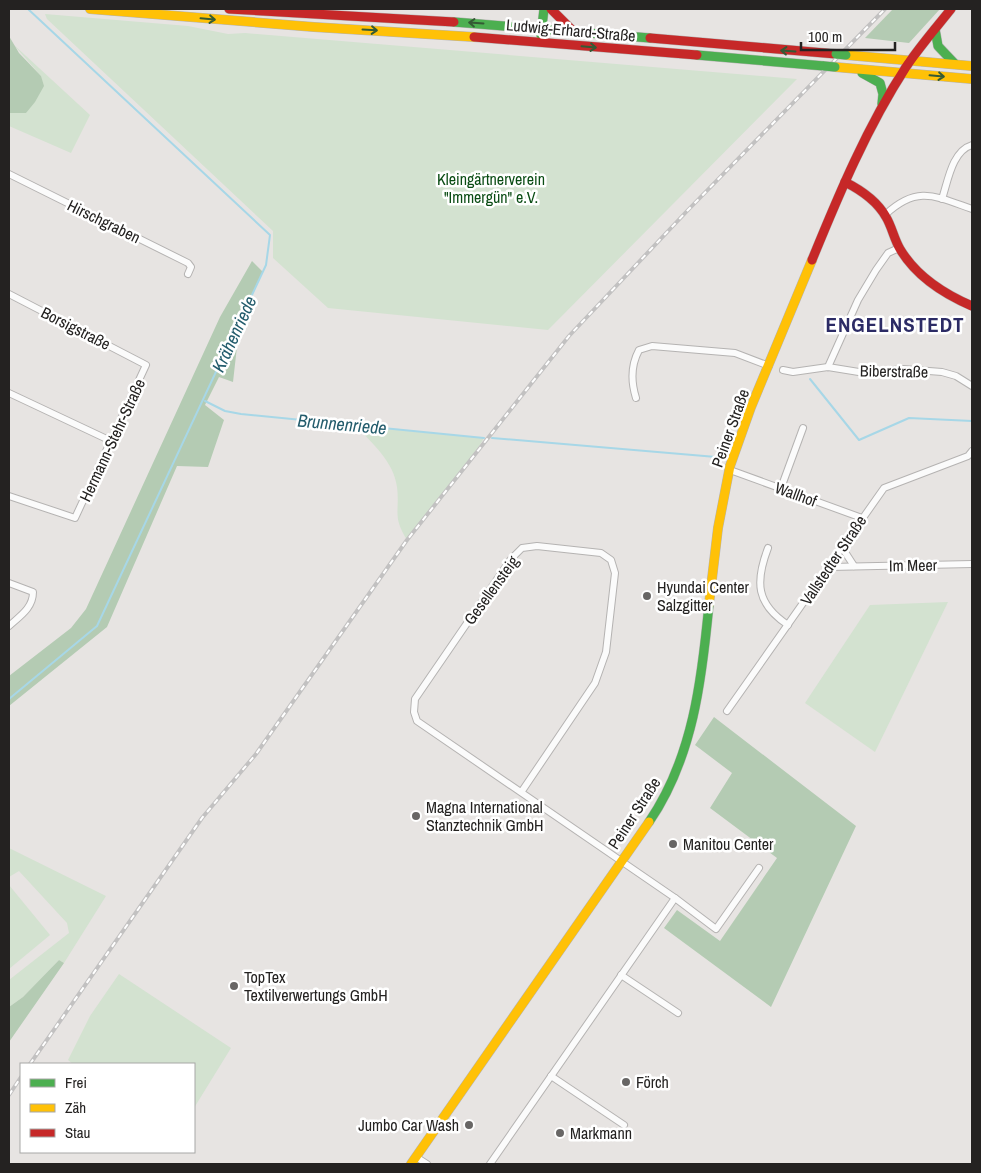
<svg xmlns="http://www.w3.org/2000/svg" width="981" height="1173" font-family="'Archivo Narrow',sans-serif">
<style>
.green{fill:#d3e2d0}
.forest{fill:#b4cbb3}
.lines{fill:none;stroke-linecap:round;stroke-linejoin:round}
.stream{stroke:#a7d7e7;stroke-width:2}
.street-casing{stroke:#b5b3b2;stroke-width:8}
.fast-casing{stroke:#b5b3b2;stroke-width:10}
.slow-casing{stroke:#b5b3b2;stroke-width:10}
.jam-casing{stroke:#b5b3b2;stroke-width:10}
.street{stroke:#fbfbfb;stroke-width:6}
.fast{stroke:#4caf50;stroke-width:9}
.slow{stroke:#ffc107;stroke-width:9}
.jam{stroke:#c62828;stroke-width:9}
.rail-casing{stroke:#c2c1c1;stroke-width:4}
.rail{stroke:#fff;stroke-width:2;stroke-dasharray:5.5;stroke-linecap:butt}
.fast-bridge-casing{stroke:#b5b3b2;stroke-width:10;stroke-linecap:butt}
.fast-bridge{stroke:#4caf50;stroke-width:9}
.oneway{stroke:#345a34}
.poi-dot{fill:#686665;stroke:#fff;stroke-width:2}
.labels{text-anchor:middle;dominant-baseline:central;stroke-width:5;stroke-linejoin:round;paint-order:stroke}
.street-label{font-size:16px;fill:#242221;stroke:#fff}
.park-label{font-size:16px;fill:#0a4c14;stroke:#fff}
.poi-label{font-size:16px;fill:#242221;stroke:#fff;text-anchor:start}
.water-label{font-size:18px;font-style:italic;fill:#235c6c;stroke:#fff}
.district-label{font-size:21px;font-weight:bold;letter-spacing:1px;fill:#2c2b65;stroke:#fff}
</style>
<rect width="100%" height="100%" fill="#e7e4e2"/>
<g class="green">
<path d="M45,14L188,26L228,34L245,33L797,79L548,330L328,308L273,258V231L47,19Z"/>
<path d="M13,44L90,115L71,153L9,126V113H26L41,76Z"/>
<path d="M356,426L484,438L472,458L407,540C392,516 400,512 397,487C394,462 372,443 356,426Z"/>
<path d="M948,602L875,752L805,703L870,605Z"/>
<path d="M9,848L106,896L64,963L59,960L23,997L9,1007V980L69,933L67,923L19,871L9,877Z"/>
<path d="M9,885L50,935L9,969Z"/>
<path d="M119,974L231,1048L194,1108V1064H73L68,1060L90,1016Z"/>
</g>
<g class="forest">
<path d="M893,9H940L909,43L865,38Z"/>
<path d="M9,36L19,53L41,76L44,86L35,102L26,113H9Z"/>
<path d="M252,261L263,272L240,320L233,382L219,377L205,405L224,420L208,467L177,466L107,627L9,706V676L71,628L86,609L220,317Z"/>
<path d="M714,717L856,826L771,1007L664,928L677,910L720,941L777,858L710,808L732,773L695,745Z"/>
<path d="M59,960L64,963L9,1042V1007L23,997Z"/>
</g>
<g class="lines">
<g class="stream">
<path d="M810,379L859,440L909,418L972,421"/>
<path d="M205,401L225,411L241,414L484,438"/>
<path d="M492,438L716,457"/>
<path d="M9,699L97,626L266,265L270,235L28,9"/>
</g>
<g class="street-casing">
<g id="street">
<path d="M9,174L188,263L191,267L188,274"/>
<path d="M942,199C948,181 952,151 972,145"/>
<path d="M885,215C917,185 935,196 972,209"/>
<path d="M9,294L146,365L75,518L9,496"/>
<path d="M828,367L858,300L876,270L888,253L899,248"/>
<path d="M783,370L793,372L828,367L865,373L903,369L942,372L956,376L972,386"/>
<path d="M9,393L111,441"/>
<path d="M636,398C631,382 631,365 639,350L652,346L735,353L769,366"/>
<path d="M730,470L862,518"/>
<path d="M781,488L803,428"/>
<path d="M768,548C755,582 756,604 788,625"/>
<path d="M843,549L854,566"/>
<path d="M830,567L972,564"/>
<path d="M9,583L33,592C33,608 20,616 9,626"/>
<path d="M727,711L884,488L968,456L972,451"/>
<path d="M675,898L716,929L759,868"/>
<path d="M621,975L678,1013"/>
<path d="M551,1076L624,1125"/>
<path d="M416,1157L427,1164"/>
<path d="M490,1164L675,898L417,721L414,712L415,699L511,559L522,548L537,546L601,553L611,560L615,573L606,652L595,683L522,791"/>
</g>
</g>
<g class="fast-casing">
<g id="fast">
<path d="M454,22L650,38"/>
<path d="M935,29L938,46L955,64"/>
<path d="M541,35L544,9"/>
<path d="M697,55L824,66"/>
<path d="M862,73L880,83L883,94L882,104"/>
<path d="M649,822C693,758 702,679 709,604"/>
</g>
</g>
<g class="slow-casing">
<g id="slow">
<path d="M90,9L314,27L474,37"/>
<path d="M846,55L972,66"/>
<path d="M835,67L972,79"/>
<path d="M709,604L718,528L730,466L751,407L812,260"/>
<path d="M411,1164L649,822"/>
</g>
</g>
<g class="jam-casing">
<g id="jam">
<path d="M229,9L454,22"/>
<path d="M551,9L574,32"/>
<path d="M474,37L697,55"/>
<path d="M650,38L836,54"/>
<path d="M845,182C861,190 877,201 886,217C892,227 894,239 900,249C916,276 944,294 972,306"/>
<path d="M812,260C839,194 867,127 906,67C920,46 936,28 951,9"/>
</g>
</g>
<use href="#street" class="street"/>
<use href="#fast" class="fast"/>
<use href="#slow" class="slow"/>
<use href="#jam" class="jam"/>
<g class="rail-casing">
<g id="rail">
<path d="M30,1064L202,818L256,754L407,540L569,336L688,210L885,9"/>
<path d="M9,1095L21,1077"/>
</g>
</g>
<use href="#rail" class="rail"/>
<g class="fast-bridge-casing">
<g id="fast-bridge">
<path d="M836,54L846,55"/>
<path d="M824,66L835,67"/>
</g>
</g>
<use href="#fast-bridge" class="fast-bridge"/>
</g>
<defs><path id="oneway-shaft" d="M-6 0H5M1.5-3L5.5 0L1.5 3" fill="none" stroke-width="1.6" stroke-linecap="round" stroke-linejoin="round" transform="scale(1.25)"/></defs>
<g class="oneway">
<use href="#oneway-shaft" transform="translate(208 19) rotate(5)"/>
<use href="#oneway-shaft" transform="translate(476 23) rotate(-176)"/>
<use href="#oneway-shaft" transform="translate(370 30) rotate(3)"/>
<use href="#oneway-shaft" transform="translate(589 47) rotate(5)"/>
<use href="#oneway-shaft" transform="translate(788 51) rotate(-176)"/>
<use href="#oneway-shaft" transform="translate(937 76) rotate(5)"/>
</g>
<g class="poi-dot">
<circle cx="647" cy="596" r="5"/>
<circle cx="416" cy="816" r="5"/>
<circle cx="673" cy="844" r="5"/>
<circle cx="234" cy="986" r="5"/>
<circle cx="626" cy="1082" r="5"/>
<circle cx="469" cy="1125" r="5"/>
<circle cx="560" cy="1133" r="5"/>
</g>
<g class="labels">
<g class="street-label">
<text transform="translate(571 30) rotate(5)">Ludwig-Erhard-Straße</text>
<text transform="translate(104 221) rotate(26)">Hirschgraben</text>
<text transform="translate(76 328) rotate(27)">Borsigstraße</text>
<text transform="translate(894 371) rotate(1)">Biberstraße</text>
<text transform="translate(730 428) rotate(-70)">Peiner Straße</text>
<text transform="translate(112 440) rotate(-65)">Hermann-Stehr-Straße</text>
<text transform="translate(796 494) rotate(20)">Wallhof</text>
<text transform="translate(833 560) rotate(-56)">Vallstedter Straße</text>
<text transform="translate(913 565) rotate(-1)">Im Meer</text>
<text transform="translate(491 590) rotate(-54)">Gesellensteig</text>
<text transform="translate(634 813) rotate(-57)">Peiner Straße</text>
</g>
<g class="park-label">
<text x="491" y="179">Kleingärtnerverein<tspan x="491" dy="18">"Immergün" e.V.</tspan></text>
</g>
<g class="poi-label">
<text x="657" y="587">Hyundai Center<tspan x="657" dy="18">Salzgitter</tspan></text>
<text x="426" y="807">Magna International<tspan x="426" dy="18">Stanztechnik GmbH</tspan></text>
<text x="683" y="844">Manitou Center</text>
<text x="244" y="977">TopTex<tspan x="244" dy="18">Textilverwertungs GmbH</tspan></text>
<text x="636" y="1082">Förch</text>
<text x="459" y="1125" text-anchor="end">Jumbo Car Wash</text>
<text x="570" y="1133">Markmann</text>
</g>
<g class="water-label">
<text transform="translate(234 334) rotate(-65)">Krähenriede</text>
<text transform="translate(342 424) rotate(5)">Brunnenriede</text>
</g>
<g class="district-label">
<text x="895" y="324">ENGELNSTEDT</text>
</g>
</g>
<rect width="981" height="1173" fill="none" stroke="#242221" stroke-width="20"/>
<rect x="20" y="1063" width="175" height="90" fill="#ffffff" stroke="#a7a7a6"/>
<rect x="30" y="1079" width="25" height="8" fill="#4caf50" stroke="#a7a7a6"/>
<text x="65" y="1088" font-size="15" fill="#242221">Frei</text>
<rect x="30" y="1104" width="25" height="8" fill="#ffc107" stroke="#a7a7a6"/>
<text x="65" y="1113" font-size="15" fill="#242221">Zäh</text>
<rect x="30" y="1129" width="25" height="8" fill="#c62828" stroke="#a7a7a6"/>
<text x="65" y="1138" font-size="15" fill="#242221">Stau</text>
<path d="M801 42v8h94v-8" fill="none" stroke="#242221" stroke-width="2.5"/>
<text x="808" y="42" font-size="15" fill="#242221" stroke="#ffffff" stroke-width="4" paint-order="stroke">100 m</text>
</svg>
